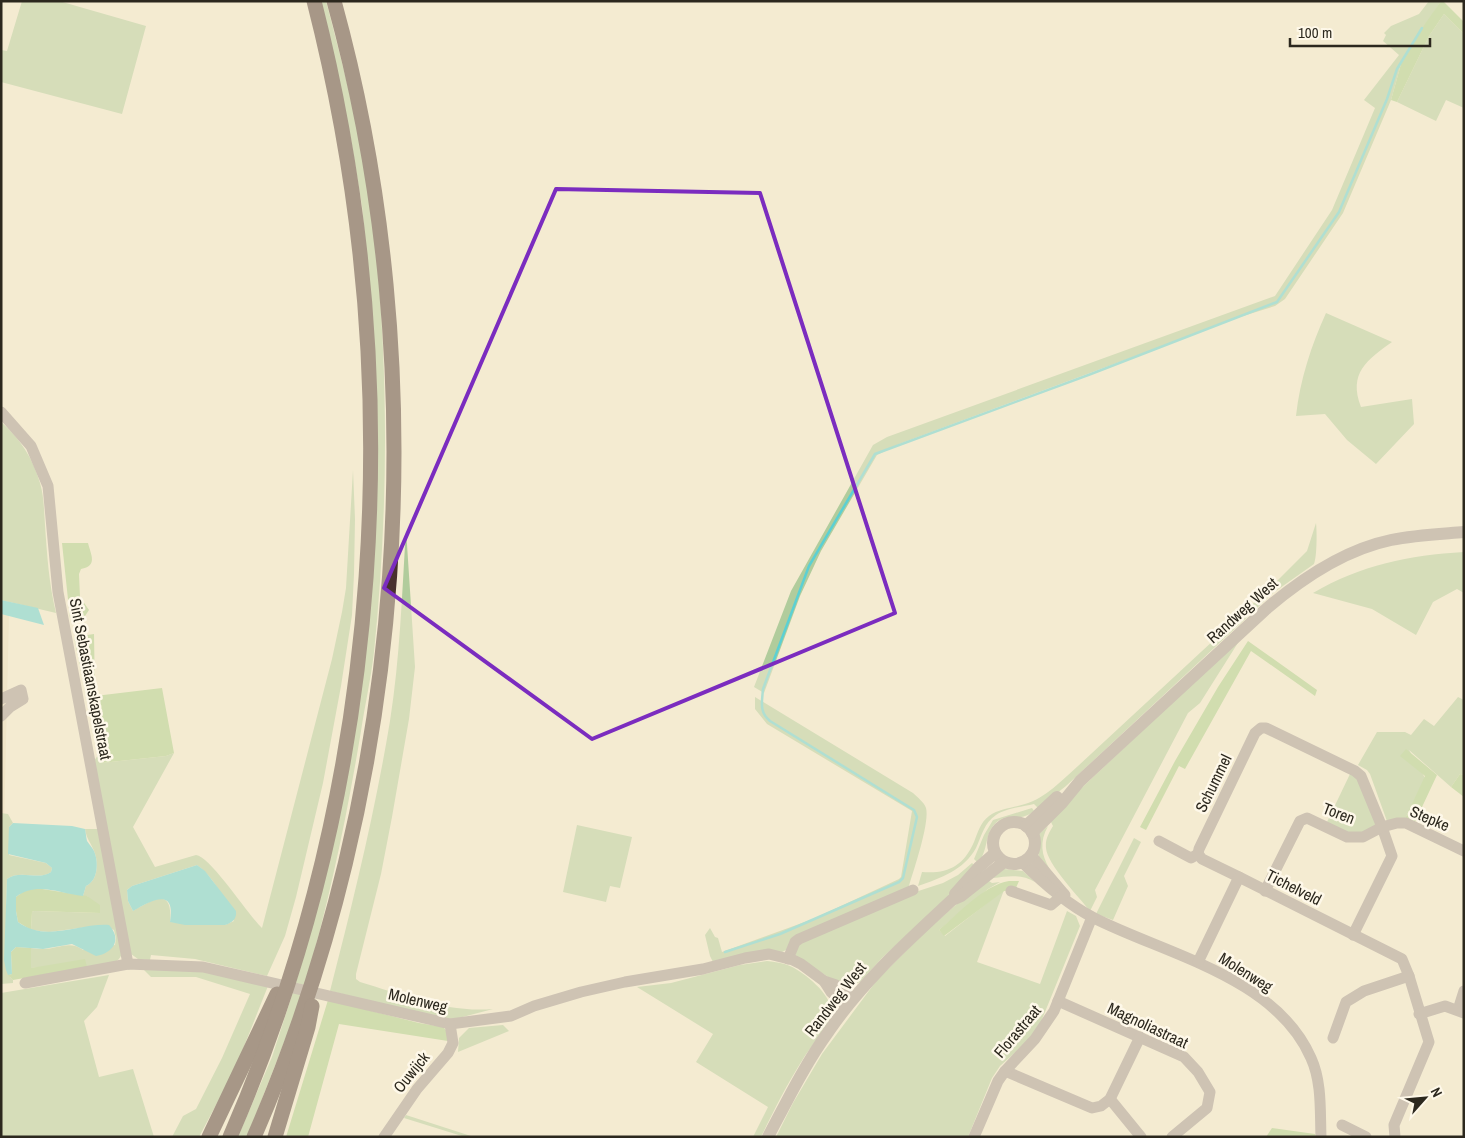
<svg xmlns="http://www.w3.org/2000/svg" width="1465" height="1138" font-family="'Archivo Narrow',sans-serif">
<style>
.built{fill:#eaddbd}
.green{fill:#b1cc9c;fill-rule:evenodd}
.forest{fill:#a6cc85}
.water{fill:#5cd0d3}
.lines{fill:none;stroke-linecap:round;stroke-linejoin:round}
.stream{stroke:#5cd0d3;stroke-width:2.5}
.minor{stroke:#9f928f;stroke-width:11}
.tertiary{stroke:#9f928f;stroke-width:12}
.motorway{stroke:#49312d;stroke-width:15}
.marked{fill:none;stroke:#7b2cbf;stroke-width:4;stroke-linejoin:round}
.labels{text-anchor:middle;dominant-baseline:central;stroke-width:5;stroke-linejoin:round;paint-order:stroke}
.street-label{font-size:16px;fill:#2c281e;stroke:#fef8e9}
</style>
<rect width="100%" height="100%" fill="#f4ebd1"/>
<path class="built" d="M1,569L10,572L1,955Z"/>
<g class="green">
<path d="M22,1H59L146,26L122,114L1,82V50L7,51Z"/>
<path d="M321,1H326C344,70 363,141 372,212C389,357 389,506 374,652C371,678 365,705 361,731C347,816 329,902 305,985L296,983L328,853L376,477L375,372L369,280L362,206L351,139Z"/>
<path d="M1429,1H1441L1401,64L1391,100L1343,213L1285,299L1275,306L1240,317L899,444L877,455L821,551L800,596L764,693L754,687L791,591L873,445L887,437L1275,296L1332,210L1375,108L1364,100L1399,55L1383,41L1386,35L1384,33L1391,26L1419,14Z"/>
<path d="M1444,14L1464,34V108L1446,100L1436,121L1397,102L1429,36Z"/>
<path d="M1326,313L1392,342C1367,360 1348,373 1361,407L1412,399L1414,424L1376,464L1347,440L1325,414L1296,416C1300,380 1311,346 1326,313Z"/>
<path d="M1,422C20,438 33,459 40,483C44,496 44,511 45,525C47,555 49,584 56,613L1,600Z"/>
<path d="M353,470L355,519L354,574L352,615L341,686L323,783L296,897L285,936L267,976L195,959L151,955L150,960L138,959L131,954L94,761L98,755L101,763L166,756L174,753L133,827L155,867L196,855C211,857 248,915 262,928L332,659L342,612L346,588ZM197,865C216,879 224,900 234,921L225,925L170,922C173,887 154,899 133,911L128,901L127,890L132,886Z"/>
<path d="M1316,523C1317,531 1317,556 1314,564L1273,593L1066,786L1038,808L1034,804C1022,807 1006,808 996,815C984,823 982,835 976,848C964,870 941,878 918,886L922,872C947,874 963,867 974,842C978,832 980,823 989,816C1000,808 1013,808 1025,804C1046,798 1062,780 1078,766L1270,588L1307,551Z"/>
<path d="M406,529L415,667L409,719L392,817L381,874L356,974V979L360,982C404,995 447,1013 493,1009L455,1019L441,1018L330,991C353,902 375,812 390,721C400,658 402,593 406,529Z"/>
<path d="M1464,552V593L1457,589L1433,602L1416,635L1372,609L1313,593C1361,565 1409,555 1464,552Z"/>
<path d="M1241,638L1200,703L1188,713L1095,890L1097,897L1090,911C1079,897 1047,864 1046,848C1045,839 1049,833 1053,826L1050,820L1073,796Z"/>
<path d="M755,697L913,793C918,798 924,802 926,808C930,823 913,872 908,889L780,953L713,962L710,956L705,935L710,928L715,937L718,938L722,952L813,919L899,879L901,877L912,811L767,724L755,709Z"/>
<path d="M1458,697L1464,700V775L1460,774L1451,787L1409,750L1425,778L1404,821L1388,824L1370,774L1367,770L1358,765L1377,732H1405L1411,735L1424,719L1434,726Z"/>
<path d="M1350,774L1358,778L1377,827L1355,837L1327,822Z"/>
<path d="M1032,808L1034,811C1020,823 1010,812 998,821C983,833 990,848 978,863L974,859L984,835L993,820Z"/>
<path d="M1,813L8,814L13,823L9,827V855L46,863L52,868L51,872C40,881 20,869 7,879L6,912L10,977L13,980V983L1,984Z"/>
<path d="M577,825L632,837L620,888L610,886L606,902L563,892Z"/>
<path d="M1048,826C1030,858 1059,880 1078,903L1041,862C1036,852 1038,844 1039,834Z"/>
<path d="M85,829H99L122,953C122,954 120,958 118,960C108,969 47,967 31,968V948C35,949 39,949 43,949C58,949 70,940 83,950L115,945L116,938L114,930L103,925L49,932L31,930L32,912L34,911L100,913L87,896H83L86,886C98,881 99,862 94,851C90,841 87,840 85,829Z"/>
<path d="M1134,838L1141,842L1124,876L1128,886L1113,920L1096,914Z"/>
<path d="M972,863L975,866L950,895L882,958L860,982L847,986L841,985L798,958L795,954L799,944L906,895L943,883L958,875Z"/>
<path d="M1004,869L1023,871L1035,882C1021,874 1009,876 993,878Z"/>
<path d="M986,879L992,883L1000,882L988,889L939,930L945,936L1004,890L977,962L1040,984L1067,911L1076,916L1080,926L1036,1034L1000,1066L992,1078L968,1137H776L793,1103L822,1054L877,980L928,929Z"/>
<path d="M767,961C775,962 783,963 790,966C805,973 837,998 831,1017C828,1026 809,1049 803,1059C787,1084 774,1110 761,1137H753L768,1107L696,1062L713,1034L637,987L671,983L740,965Z"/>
<path d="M143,969L195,970L268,986L235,1069L199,1137H172L183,1116L196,1109L222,1058L250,994L196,977H151Z"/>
<path d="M109,975L97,1007L84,1021L99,1077L133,1069L154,1137H1V993Z"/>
<path d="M293,992L303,994L247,1137H238L272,1057Z"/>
<path d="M503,1025L509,1031L458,1052L459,1038L469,1028Z"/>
<path d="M406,1115L474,1137H465L404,1118Z"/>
</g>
<g class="forest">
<path d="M1441,1H1443L1464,22V34L1444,14L1429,36L1397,102L1391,100L1401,64L1425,24Z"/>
<path d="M62,543H88C91,555 98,566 81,569L79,574L80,597L89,610L85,616L70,618Z"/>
<path d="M94,634L95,696L162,688L174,753L166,756L101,763L98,755L74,637Z"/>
<path d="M1248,641L1317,690L1315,696L1251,651L1185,769L1179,766L1146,830L1140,827L1175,761L1218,687Z"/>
<path d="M1406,749L1437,775L1415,822L1404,821L1425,776L1400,756Z"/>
<path d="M1460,774L1464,775V797L1451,787Z"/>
<path d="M1009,881H1019L1015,890L1004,891L944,936L939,930C958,914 984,885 1009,881Z"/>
<path d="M36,888L87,896L100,905V913L34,911L32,912L31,930L18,922L16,911V897L24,891Z"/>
<path d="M16,947L31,948V968L85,959L87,967L13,980L8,975L12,974L11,952Z"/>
<path d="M328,1000L419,1023L443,1027L446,1030L448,1041L339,1024L308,1137H286Z"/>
<path d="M1272,1128L1315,1134L1316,1137H1266Z"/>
</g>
<g class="water">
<path d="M1,600L38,608L44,625L1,614Z"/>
<path d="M13,823L72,826L85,829C86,833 86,837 87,841C89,844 92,847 94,851C99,862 98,881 86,886L83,896C60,894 37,881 16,897V911L18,922C46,943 78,923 109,925C122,939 114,953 96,956L72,944L43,949L16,947L11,952L12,974L8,975L6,970L4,960L7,879C20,869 39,881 51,872L52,868L46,863L8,854L9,827Z"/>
<path d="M197,865L205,871L236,911C237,919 232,923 225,925H185L170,922C176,887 152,900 133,911L128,901L127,890L132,886Z"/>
</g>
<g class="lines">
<path class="stream" d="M725,952L780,934L899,882L903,878L917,817L914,810L770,721C759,712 762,702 763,689L809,566L875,454L1091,374L1277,302L1339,212L1387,99L1397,69L1422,28"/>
<g class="minor">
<path d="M1,412L31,446L48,486L58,592L128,964"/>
<path d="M1,699L21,690L23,699L10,707L1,716"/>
<path d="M1159,841L1191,858L1198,854"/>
<path d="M1031,855L1065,895"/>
<path d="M1022,862C1044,884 1067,904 1094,918C1165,954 1276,977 1311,1058C1322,1082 1320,1111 1321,1137"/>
<path d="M1239,877L1202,859L1198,854L1199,849L1255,733L1261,728H1266L1355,771L1361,776L1382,827L1392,856L1353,935"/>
<path d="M1011,891L1051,905L1064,894"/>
<path d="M1265,891L1300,821L1307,818L1347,837H1363L1382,827L1397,823H1406L1464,851"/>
<path d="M788,959L795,942L799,939L913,890"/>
<path d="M1198,962L1239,877L1402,959L1409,976L1429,1042L1394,1125L1395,1137"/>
<path d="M824,981L836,985L853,999"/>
<path d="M25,983L128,964L203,967L450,1024L511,1016L534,1006L581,992L625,982L703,969L745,958L769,954L793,960L801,964L824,981L831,992L847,1006"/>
<path d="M1058,1001L1184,1057L1198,1072L1210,1092L1207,1108L1172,1137"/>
<path d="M1458,1010L1464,991"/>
<path d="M1419,1014L1445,1006L1464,1013"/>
<path d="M1333,1038L1346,1002L1364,991L1409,976"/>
<path d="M1005,1071L1092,1108L1101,1106L1110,1099L1140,1037"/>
<path d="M1110,1099L1141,1137"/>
<path d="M1342,1125L1366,1137"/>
<path d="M384,1137L417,1089L448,1053L453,1043L450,1024"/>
<path d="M974,1137L998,1081L1005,1071L1035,1039L1054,1011L1092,917"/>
</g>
<g class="tertiary">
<circle cx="1014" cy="843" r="21"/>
<path d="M1026,826L1057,797"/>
<path d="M1032,833L1062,803L1080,781L1265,610C1301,579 1343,550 1391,540C1415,535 1440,534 1464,532"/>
<path d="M955,894L979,867L995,853"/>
<path d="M768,1137C787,1101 805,1064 829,1031C863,981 908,941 952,900L961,896L1004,862"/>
</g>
<g class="motorway">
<path d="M209,1137L277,994"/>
<path d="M230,1137C385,781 410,377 314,1"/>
<path d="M254,1137C407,786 436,370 334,1"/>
<path d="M275,1137L308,1027L312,1006"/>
</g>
</g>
<path d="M0 0H1465V1138H0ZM556,189L760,193L895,613L592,739L384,588Z" fill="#f4ebd1" fill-opacity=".55" fill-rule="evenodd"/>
<path class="marked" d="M556,189L760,193L895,613L592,739L384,588Z"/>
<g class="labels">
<g class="street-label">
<text transform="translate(1242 610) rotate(-42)">Randweg West</text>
<text transform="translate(91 679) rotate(79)">Sint Sebastiaanskapelstraat</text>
<text transform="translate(1213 783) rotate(-64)">Schummel</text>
<text transform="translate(1339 813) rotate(21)">Toren</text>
<text transform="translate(1430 818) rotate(23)">Stepke</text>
<text transform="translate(1294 887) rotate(27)">Tichelveld</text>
<text transform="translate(1246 972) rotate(32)">Molenweg</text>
<text transform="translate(835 999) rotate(-52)">Randweg West</text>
<text transform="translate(418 1000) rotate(13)">Molenweg</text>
<text transform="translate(1148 1025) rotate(25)">Magnoliastraat</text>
<text transform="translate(1017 1031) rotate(-50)">Florastraat</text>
<text transform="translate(411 1072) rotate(-51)">Ouwijck</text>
</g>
</g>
<rect width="1465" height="1138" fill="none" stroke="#2c281e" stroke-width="5"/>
<g transform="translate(1425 1098) rotate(63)" stroke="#fef8e9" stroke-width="4" paint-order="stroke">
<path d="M0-4L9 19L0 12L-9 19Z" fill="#2c281e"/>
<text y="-8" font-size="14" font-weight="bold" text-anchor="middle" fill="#2c281e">N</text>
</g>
<path d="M1290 38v8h140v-8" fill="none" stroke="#2c281e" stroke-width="2.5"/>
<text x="1298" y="38" font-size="15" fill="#2c281e" stroke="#fef8e9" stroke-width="4" paint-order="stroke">100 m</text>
</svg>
